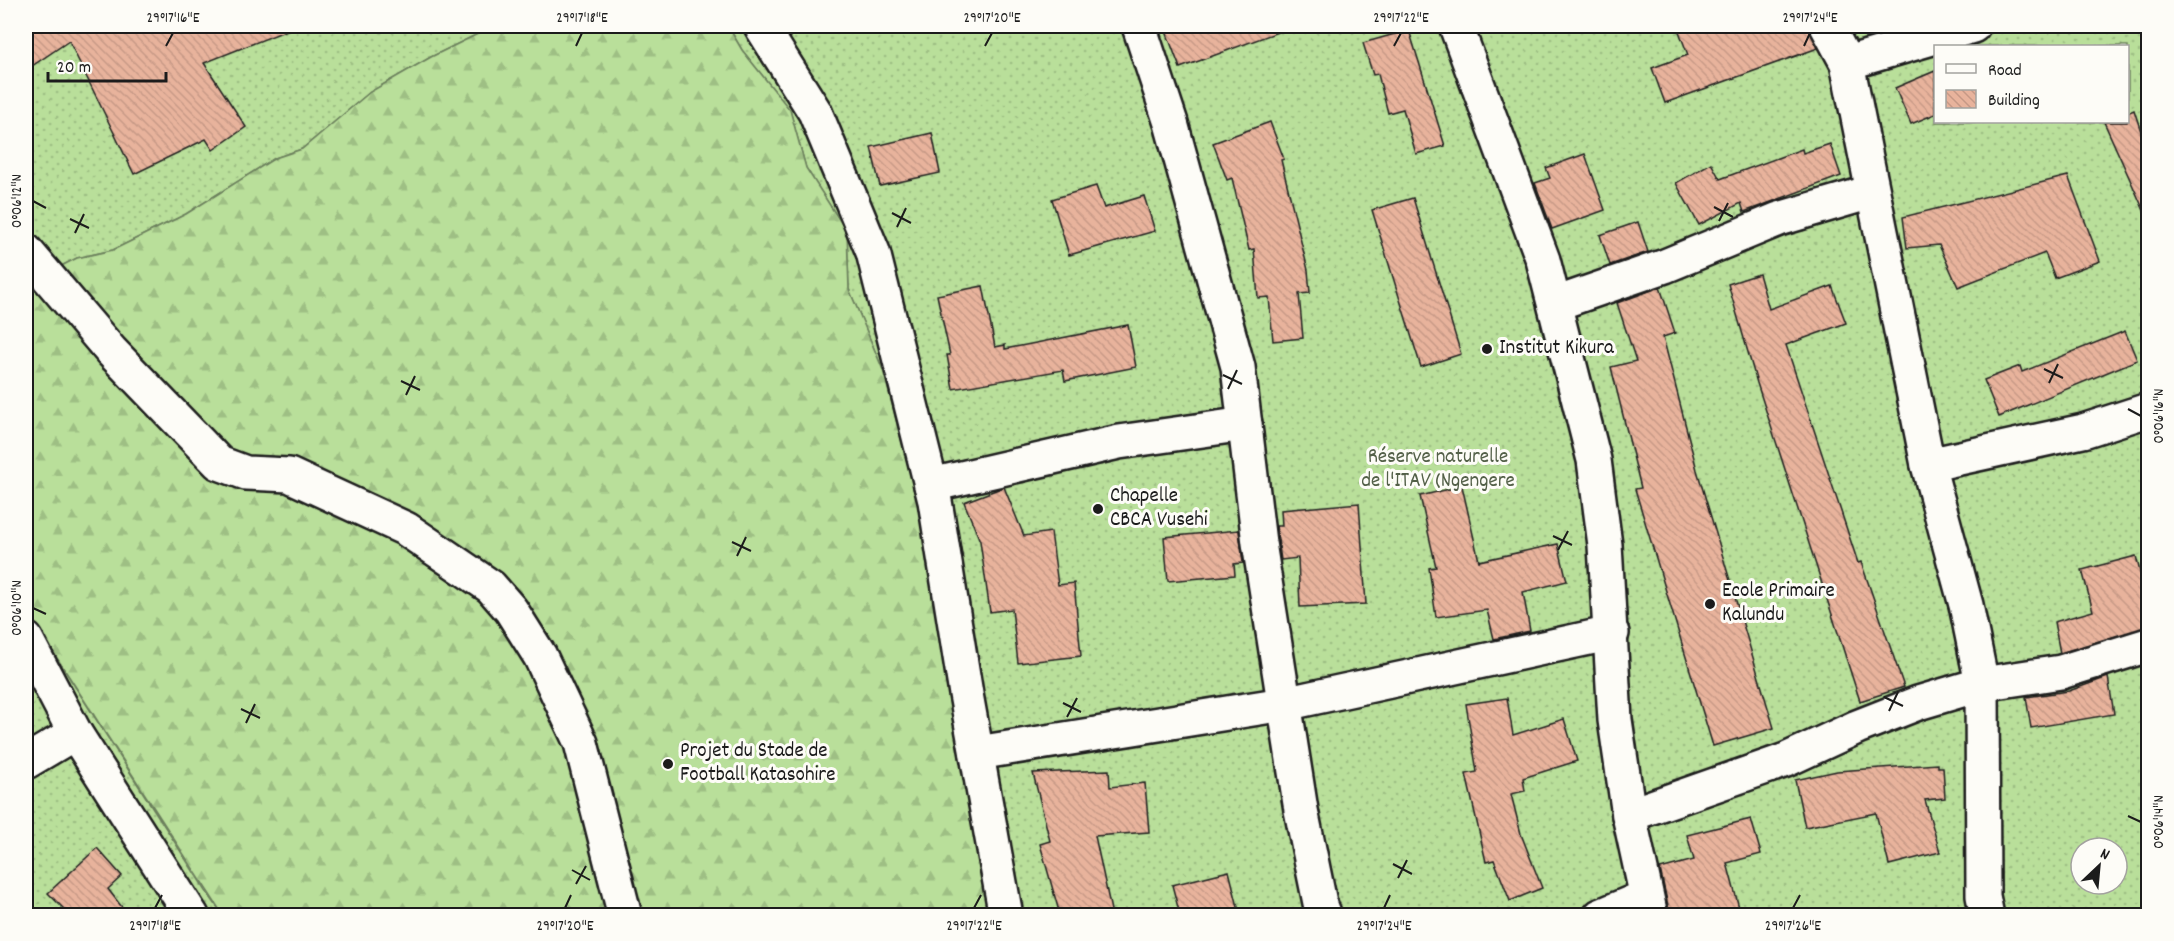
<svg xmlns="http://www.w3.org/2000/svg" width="2174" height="941" font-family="Dekko,sans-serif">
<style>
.grass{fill:url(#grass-dots);stroke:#6a7e5b;stroke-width:1.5;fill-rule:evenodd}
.forest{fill:url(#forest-firs);stroke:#6a7e5b;stroke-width:1.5}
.building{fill:url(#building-back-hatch);stroke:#1c1c1c;stroke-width:1.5}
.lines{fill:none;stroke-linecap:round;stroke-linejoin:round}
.street-casing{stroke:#1c1c1c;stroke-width:38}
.street{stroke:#fdfcf7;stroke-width:33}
.ticks{fill:none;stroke:#1c1c1c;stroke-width:2}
.poi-dot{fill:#1c1c1c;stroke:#fdfcf7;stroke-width:2}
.labels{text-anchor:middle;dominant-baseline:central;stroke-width:6;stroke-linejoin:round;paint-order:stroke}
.poi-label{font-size:21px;fill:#1c1c1c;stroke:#fdfcf7;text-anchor:start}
.park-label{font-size:21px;fill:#536048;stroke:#fdfcf7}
.neatline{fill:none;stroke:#1c1c1c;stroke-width:2}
.ticks-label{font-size:15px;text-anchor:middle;fill:#1c1c1c}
</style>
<defs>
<pattern id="grass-dots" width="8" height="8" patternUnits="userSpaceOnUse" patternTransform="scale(1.5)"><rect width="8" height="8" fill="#b9df9a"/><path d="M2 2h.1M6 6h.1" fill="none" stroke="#9ebf84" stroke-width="1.8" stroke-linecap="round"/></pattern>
<pattern id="forest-firs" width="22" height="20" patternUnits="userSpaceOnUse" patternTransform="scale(1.5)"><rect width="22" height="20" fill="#b9df9a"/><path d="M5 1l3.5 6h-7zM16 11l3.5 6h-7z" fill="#9ebf84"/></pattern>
<pattern id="building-back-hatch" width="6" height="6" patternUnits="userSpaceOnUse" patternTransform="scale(1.5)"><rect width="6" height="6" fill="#e8b39c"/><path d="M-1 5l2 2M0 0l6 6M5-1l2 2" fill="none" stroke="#c69986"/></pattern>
</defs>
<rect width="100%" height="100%" fill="#fdfcf7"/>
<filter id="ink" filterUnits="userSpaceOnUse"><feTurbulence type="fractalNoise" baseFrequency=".0167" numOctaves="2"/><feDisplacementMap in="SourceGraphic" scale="12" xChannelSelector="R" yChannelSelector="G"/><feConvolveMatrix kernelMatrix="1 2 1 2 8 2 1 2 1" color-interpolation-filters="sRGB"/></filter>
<g filter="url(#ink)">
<g class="grass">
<path d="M26,26H494L431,57L370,92L302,149L275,158L186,214L113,250L77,258L26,284Z"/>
<path d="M728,26H2148V915H989L926,534L883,370L849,289L847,232L806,168L790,110L742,50ZM1936,46H2128V122H1936ZM2081,848H2117V884H2081Z"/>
<path d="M26,610L206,891L223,915H26Z"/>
</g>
<path class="forest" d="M494,26H728L742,50L790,110L806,168L847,232L849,289L883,370L926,534L989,915H223L26,610V284L77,258L113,250L186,214L275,158L302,149L370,92L431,57Z"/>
<g class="building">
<path d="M26,26H295V27L204,63L246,127L213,150L206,139L134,174L69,41L26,70Z"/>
<path d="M1164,26H1286V29L1180,68Z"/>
<path d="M1677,26H1808L1818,48L1665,103L1652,68L1688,55Z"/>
<path d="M1848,26H1867L1868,30L1853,35Z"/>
<path d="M1409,30L1445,146L1416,154L1403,109L1388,113L1378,74L1373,75L1363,43Z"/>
<path d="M1935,71V114L1911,124L1895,88Z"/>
<path d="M2134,110L2148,153V214L2146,215L2104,122H2127V113Z"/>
<path d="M1270,122L1284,159L1281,160L1308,270L1310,293L1299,294L1303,338L1273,341L1269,297L1258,298L1254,249L1249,250L1232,178L1227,180L1213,143Z"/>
<path d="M932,133L940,173L880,186L871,147Z"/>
<path d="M1830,144L1841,176L1744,212L1741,203L1699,225L1676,183L1711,163L1720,179L1802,149L1803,153Z"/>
<path d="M1585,154L1605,210L1552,229L1535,183L1550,178L1546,168Z"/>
<path d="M2068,176L2100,261L2055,278L2045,253L1958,287L1939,245L1907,248L1903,217Z"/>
<path d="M1096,186L1104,208L1144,196L1155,231L1069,255L1052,199Z"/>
<path d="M1413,198L1461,354L1421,367L1372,210Z"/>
<path d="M1638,222L1648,252L1610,265L1600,235Z"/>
<path d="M1759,274L1769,309L1832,286L1846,323L1786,345L1858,563L1861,562L1904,687L1860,701L1757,383L1728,284Z"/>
<path d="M983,286L995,347L1005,345V349L1128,325L1136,367L1065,381L1063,370L953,389L947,355H950L937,295Z"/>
<path d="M1660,287L1675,333L1663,337L1697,470L1774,728L1713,746L1635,489L1641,488L1611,367L1636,361L1617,303Z"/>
<path d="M2125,331L2137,360L1999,417L1984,380L2020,366L2022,372Z"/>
<path d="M1462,486L1479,561L1558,544L1567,581L1523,592L1530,631L1494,639L1487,610L1436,617L1429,568L1436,567L1420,496Z"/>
<path d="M1004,487L1024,536L1051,532L1058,585L1074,583L1081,656L1018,663L1012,609L990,612L980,541L964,502Z"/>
<path d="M1359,503L1366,604L1300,607L1298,558L1281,560L1276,526H1282L1281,510Z"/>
<path d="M1239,530L1243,563L1234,564L1235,575L1168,581L1164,537Z"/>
<path d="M2136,556L2148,604V627L2060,653L2054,622L2093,611L2082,570Z"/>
<path d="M2108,677L2114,714L2031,728L2026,697L2069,691Z"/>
<path d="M1507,698L1513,735L1564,719L1577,761L1523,778L1525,791L1511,794L1521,834L1542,888L1510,901L1494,860L1486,862L1466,774L1477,772L1466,704Z"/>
<path d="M1938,764V767H1943L1945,798L1925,800L1940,852L1889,865L1876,813L1805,827L1795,780L1837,771Z"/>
<path d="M1109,770L1110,787L1145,783L1149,832L1095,836L1112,915H1060L1040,844L1050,841L1033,773Z"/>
<path d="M1751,819L1761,854L1727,863L1741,915H1670L1660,869L1694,860L1687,835Z"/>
<path d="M97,848L122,876L108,889L128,915H70L48,893Z"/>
<path d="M1229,871L1240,915H1180L1172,885Z"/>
</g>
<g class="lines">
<g class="street-casing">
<g id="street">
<path d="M761,26L815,112L873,252L935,501L966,694L1006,916"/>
<path d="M1139,26L1171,123L1238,367L1259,543L1301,810L1320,903L1325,916"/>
<path d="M1456,26L1543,260L1594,460L1605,545L1615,720L1629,815L1651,916"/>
<path d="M1827,26L1847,63L1928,465L1966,605L1982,684L1983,896L1987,916"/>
<path d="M1847,63L1973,26"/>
<path d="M26,251L111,351L219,463L246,473L289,475L406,529L491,587L511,610L540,656L581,743L625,916"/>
<path d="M1555,304L1665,266L1779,219L1871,192"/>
<path d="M1928,465L2083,431L2148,410"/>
<path d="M931,485L1119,442L1245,424"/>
<path d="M26,639L75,733L192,916"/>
<path d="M977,753L1284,704L1612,633"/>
<path d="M26,762L75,733"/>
<path d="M1629,815L1786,760L1857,727L1918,703L1982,684L2061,672L2148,645"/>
<path d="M1600,916L1645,897"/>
</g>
</g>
<use href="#street" class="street"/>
</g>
</g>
<path class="ticks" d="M166,46L173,33M576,46L582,33M985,46L992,33M1394,46L1401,33M1804,46L1810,33M33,201L46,208M1714,207L1733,217M892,213L911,223M70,219L89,228M1719,221L1728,203M897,227L906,208M75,233L84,214M2044,369L2063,378M1223,375L1242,384M401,381L420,390M2049,383L2058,364M1228,389L1237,370M406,395L415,376M2128,409L2141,416M1553,536L1572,545M732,542L751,551M1558,550L1568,531M737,556L746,537M33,608L46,614M1884,697L1903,706M1063,703L1081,712M241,709L260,718M1889,711L1898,692M1067,717L1077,698M246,723L255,704M2128,816L2141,822M1393,864L1412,874M572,870L590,880M1398,878L1407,860M576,884L586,866M155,908L162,895M565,908L571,895M974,908L981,895M1384,908L1390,895M1793,908L1800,895"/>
<g class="poi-dot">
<circle cx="1487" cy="349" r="6"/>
<circle cx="1098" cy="509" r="6"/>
<circle cx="1710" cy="604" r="6"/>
<circle cx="668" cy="764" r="6"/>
</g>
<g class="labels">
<g class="poi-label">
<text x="1499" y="349">Institut Kikura</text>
<text x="1110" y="497">Chapelle<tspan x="1110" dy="24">CBCA Vusehi</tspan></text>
<text x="1722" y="592">Ecole Primaire<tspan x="1722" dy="24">Kalundu</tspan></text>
<text x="680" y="752">Projet du Stade de<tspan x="680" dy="24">Football Katasohire</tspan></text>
</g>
<g class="park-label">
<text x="1438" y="458">Réserve naturelle<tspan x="1438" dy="24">de l'ITAV (Ngengere</tspan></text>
</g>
</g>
<rect width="2174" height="941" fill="none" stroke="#fdfcf7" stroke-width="66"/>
<rect x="1934" y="45" width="195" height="78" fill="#fdfcf7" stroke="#a3a29f" stroke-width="1.5"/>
<rect x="1946" y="64" width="30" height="9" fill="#fdfcf7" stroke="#a3a29f" stroke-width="1.5"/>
<text x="1988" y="75" font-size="18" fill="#1c1c1c">Road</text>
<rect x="1946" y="90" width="30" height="18" fill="url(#building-back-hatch)" stroke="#a3a29f" stroke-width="1.5"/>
<text x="1988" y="105" font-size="18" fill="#1c1c1c">Building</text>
<g transform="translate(2099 866) rotate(26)"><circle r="28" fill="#fdfcf7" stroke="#a3a29f" stroke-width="1.5"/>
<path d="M0-4.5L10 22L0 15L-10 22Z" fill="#1c1c1c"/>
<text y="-9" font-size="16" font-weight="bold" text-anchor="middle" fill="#1c1c1c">N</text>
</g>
<path d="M48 72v9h118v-9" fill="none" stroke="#1c1c1c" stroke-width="3"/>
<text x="57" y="72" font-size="18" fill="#1c1c1c" stroke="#fdfcf7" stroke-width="4.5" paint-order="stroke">20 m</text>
<rect x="33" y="33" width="2108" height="875" class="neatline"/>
<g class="ticks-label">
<text x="173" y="22">29°17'16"E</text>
<text x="582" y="22">29°17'18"E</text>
<text x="992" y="22">29°17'20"E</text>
<text x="1401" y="22">29°17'22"E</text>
<text x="1810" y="22">29°17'24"E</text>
<text transform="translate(16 201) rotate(-90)" y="5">0°06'12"N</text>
<text transform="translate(2158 416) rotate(-90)" y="5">0°06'16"N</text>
<text transform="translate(16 608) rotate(-90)" y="5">0°06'10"N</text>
<text transform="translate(2158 822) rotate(-90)" y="5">0°06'14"N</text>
<text x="155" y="930">29°17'18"E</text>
<text x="565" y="930">29°17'20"E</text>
<text x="974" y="930">29°17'22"E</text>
<text x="1384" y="930">29°17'24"E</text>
<text x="1793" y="930">29°17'26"E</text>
</g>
</svg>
